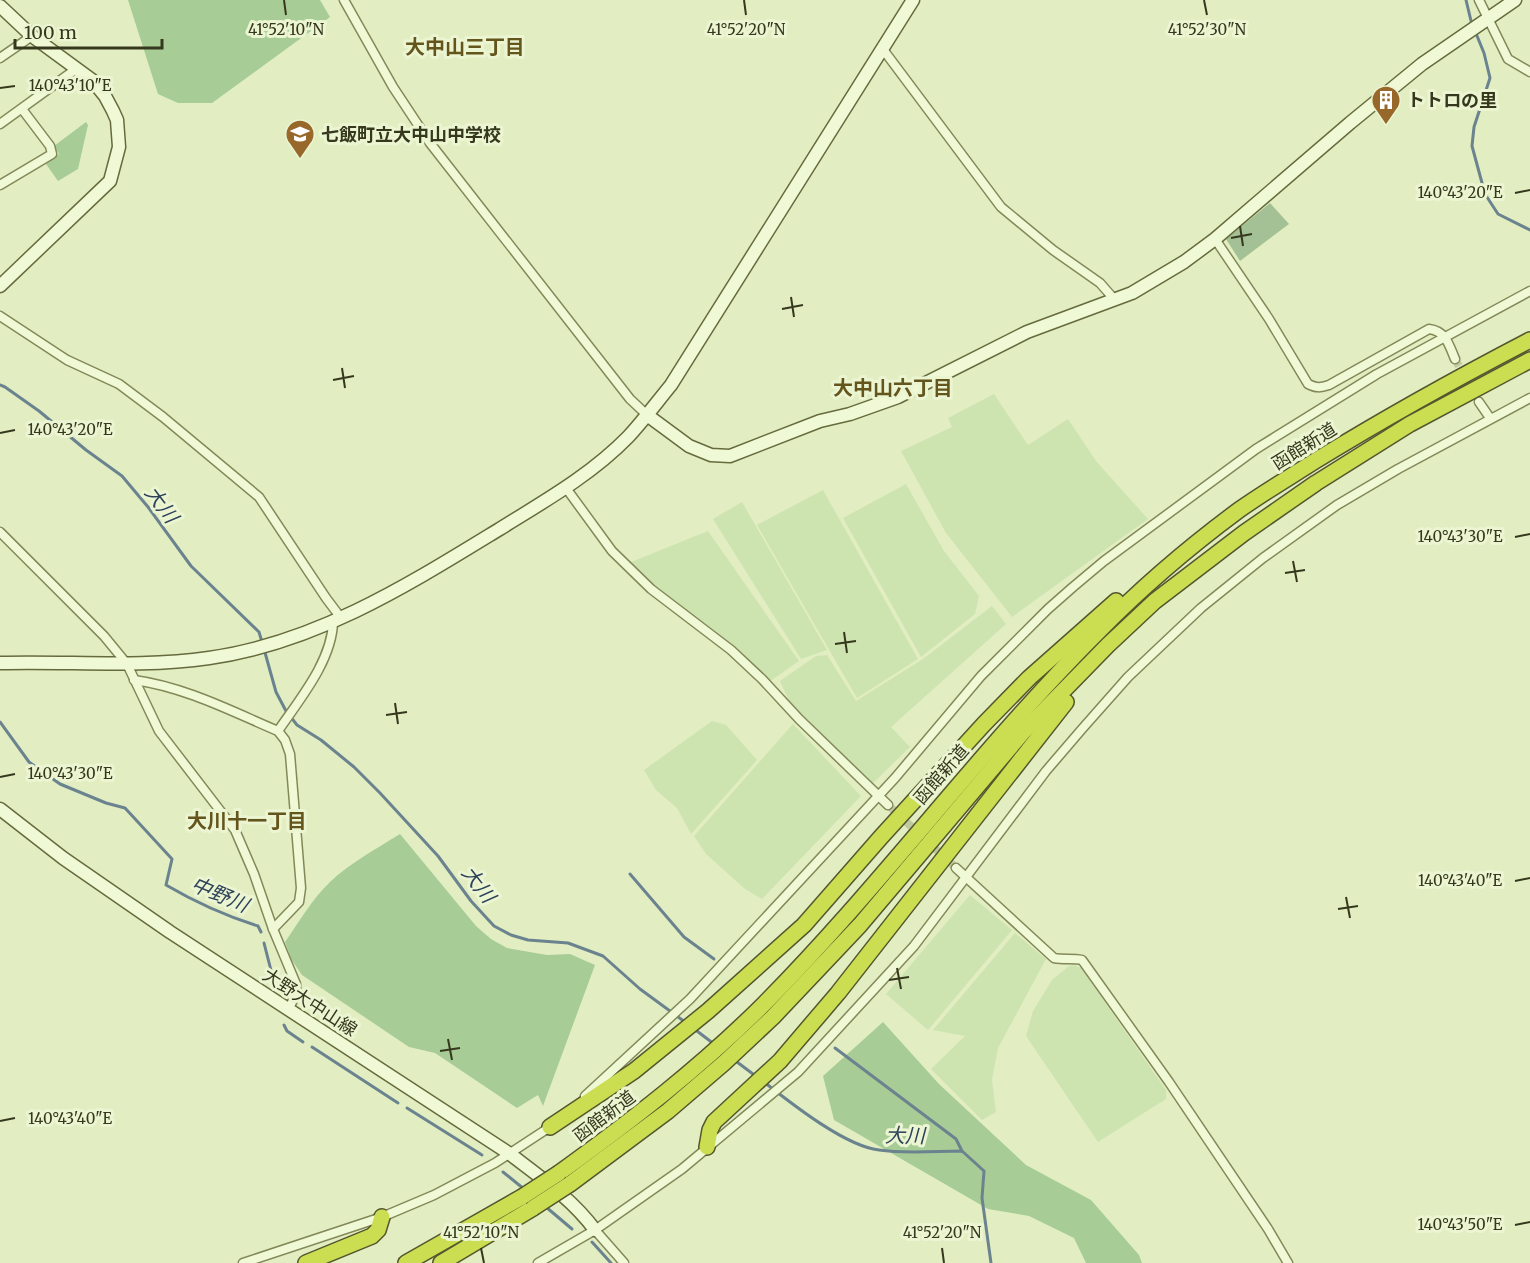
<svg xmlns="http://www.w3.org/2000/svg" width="1530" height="1263" font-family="Merriweather,'Noto Sans JP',serif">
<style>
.farmland{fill:#cee4b0}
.green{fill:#a7cc96}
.cemetery{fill:#a3c195}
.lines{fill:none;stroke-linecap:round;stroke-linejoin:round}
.stream{stroke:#6b838f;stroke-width:3}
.street-tunnel{stroke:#c0caa1;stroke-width:8;stroke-dasharray:8 4;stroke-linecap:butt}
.street-casing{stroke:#838859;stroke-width:11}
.secondary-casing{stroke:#666a3c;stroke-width:15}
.highway-casing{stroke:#54562e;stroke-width:18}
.street{stroke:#eff9d5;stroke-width:8}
.secondary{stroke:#eff9d5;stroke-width:12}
.highway{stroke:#cbde52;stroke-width:15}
.highway-bridge-casing{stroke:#54562e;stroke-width:18;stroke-linecap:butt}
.highway-bridge{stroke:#cbde52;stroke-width:15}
.ticks{fill:none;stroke:#36381d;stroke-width:2}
.labels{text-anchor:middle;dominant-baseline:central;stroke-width:6;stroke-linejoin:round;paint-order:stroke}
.poi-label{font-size:18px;font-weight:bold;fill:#36381d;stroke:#ebf5d2;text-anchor:start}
.street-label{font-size:18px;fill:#36381d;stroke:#ebf5d2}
.neighbourhood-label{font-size:20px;font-weight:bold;fill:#64551d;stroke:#ebf5d2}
.water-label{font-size:20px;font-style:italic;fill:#2d4258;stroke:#ebf5d2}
.ticks-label{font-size:15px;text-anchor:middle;fill:#36381d;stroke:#ebf5d2;stroke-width:6;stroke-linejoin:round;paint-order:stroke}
</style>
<rect width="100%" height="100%" fill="#e2eec2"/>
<g class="farmland">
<path d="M994,394L1028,445L1068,419L1096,461L1148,519L1012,617L946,533L901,451L952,427L948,418Z"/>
<path d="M906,484L944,551L979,596L975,614L921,657L843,518Z"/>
<path d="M823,490L918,659L857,698L757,525Z"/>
<path d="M742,502L827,650L801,659L713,519Z"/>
<path d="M708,531L799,661L769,682L736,648L655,588L631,562Z"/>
<path d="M992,606L1006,624L891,727L910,747L872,784L789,701L780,681L816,656L827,655L856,701L923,659Z"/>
<path d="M712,721L726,725L757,760L691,834L677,808L656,790L644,770Z"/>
<path d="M793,724L861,796L762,899L745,889L706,854L694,836Z"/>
<path d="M970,895L1012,930L928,1030L886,994Z"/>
<path d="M1015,933L1046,959L998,1048L992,1080L996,1112L982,1120L931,1069L965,1036L933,1030Z"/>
<path d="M1074,965L1081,968L1166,1090V1099L1098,1142L1026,1036L1033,1011L1052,980L1069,966Z"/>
</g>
<g class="green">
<path d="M128,0H320L330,17L212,103H178L158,94Z"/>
<path d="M86,122L88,125L78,169L58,181L46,164L59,154L54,146Z"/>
<path d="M400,834L476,926L491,939L507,948L547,955L570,954L595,965L543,1106L538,1095L517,1108L435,1053L409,1047L302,975L291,959L285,942C299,922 312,899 330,882C350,863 376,849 400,834Z"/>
<path d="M883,1022L939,1084L1026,1165L1091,1200L1139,1255L1142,1263H1086L1074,1238L1029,1216L988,1209L834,1120L823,1076Z"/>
</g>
<path class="cemetery" d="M1270,203L1289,224L1240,261L1226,239Z"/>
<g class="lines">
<g class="stream">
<path d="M1466,0L1472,25"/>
<path d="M1475,31L1484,53L1490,78L1474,127L1472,146L1485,194L1498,214L1530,230"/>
<path d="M0,385L5,387L39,411L86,450L122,476L148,507L191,566L259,632L262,642"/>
<path d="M264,649L276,692L286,711L297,725L321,740L354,767L380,793L438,856L471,901L494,926L511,935L528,940L568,943L603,956L640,989L685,1022"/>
<path d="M0,722L29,762L60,784L106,803L125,808L172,859L166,885C195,902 226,916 258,926L261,932"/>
<path d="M630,874L684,937L714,959"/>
<path d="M264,943L275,986"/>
<path d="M284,1025L287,1031L303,1042"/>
<path d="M693,1028L714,1044"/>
<path d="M312,1047L398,1103"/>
<path d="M835,1048L956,1139L962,1151"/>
<path d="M733,1059L757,1077"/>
<path d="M764,1082C792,1104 845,1146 879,1150C905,1154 936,1151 962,1151L984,1171L982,1198L991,1263"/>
<path d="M407,1108L482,1155"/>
<path d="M503,1172L524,1189"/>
<path d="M546,1207L572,1229"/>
<path d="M592,1242L611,1263"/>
</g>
<g class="street-tunnel">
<path d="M1455,359L1474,393"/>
<path d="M888,805L956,868"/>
</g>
<g class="street-casing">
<g id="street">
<path d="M344,0L393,87L430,143L630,399L647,415"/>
<path d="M1479,0L1508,59L1530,72"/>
<path d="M882,48L1001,207L1053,250L1100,283L1114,299"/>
<path d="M0,58L32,36"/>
<path d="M0,124L76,69"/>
<path d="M0,185L52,154L50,146L22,109"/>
<path d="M1215,239L1269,319L1308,384C1316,388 1320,388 1329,385L1429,329C1446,331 1449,345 1455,359"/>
<path d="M0,316L67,360L119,384L163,417L259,497L326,598L341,618"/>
<path d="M1479,402L1490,418"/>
<path d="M566,488L612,551L651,589L731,650L762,679L799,719L888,805"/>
<path d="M0,532L104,636L127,664L159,731L235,830L254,874L273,929L296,984V993L289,1009"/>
<path d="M134,680C185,687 231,711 278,731L285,740L290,754L301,888L299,902L273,929"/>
<path d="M278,731C299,700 332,661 333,622"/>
<path d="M956,868L1054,958C1064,960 1073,958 1082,960L1169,1082L1268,1229L1288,1263"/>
<path d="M585,1096L690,999L895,778L981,676L1048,609L1073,587L1104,561L1256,449L1377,374L1530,291"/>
<path d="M595,1230L624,1263"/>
<path d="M243,1263L382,1217L434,1195L495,1163L553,1125"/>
<path d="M538,1263L595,1230L682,1169L798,1072L914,946L1046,771L1082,729L1128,677L1201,608L1263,558L1337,505L1398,469L1530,398"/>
</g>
</g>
<g class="secondary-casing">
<g id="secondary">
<path d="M0,6L32,36L92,80L105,96L113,111L117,120L119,147L110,181L0,286"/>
<path d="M647,415L689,446L711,455L730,456L820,421L850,414L898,397L1027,332L1132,293L1184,262L1215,239L1350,123L1422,64L1515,0"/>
<path d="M0,663C70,661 140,668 209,658C316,643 408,585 498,530C543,502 591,475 628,437C643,421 657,402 671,385L913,0"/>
<path d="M0,809L63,858L170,932L510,1154C540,1177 572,1199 595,1230"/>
</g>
</g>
<g class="highway-casing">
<g id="highway">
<path d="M550,1127L634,1071L708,1011L804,925L881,837L984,724L1029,678L1116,601"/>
<path d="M707,1147L710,1130L714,1122L780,1061L838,993L1066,702"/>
<path d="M559,1173C631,1121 701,1067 764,1004C881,886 979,751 1097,633C1140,589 1189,547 1239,510C1263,493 1290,477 1315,461C1385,418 1457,378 1530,340"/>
<path d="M570,1184L668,1111L724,1063L773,1017L860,925L1024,731L1108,645L1155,601L1244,533L1316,483L1410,424L1530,360"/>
<path d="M306,1263L372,1236L378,1230L382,1217"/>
<path d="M406,1263L522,1197"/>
<path d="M441,1263L533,1208"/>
</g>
</g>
<use href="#street" class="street"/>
<use href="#secondary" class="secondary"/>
<use href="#highway" class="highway"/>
<g class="highway-bridge-casing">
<g id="highway-bridge">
<path d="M522,1197L559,1173"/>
<path d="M533,1208L570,1184"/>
</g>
</g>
<use href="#highway-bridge" class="highway-bridge"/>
</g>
<path class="ticks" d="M284,0L286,15M744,0L746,15M1204,0L1207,15M0,88L15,86M1515,193L1530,190M1240,226L1243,246M1231,238L1252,234M791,297L794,317M782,309L803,305M342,368L345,388M333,380L354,376M0,433L15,430M1515,537L1530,534M1293,561L1297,582M1285,573L1305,570M844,632L847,653M835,644L856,641M395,703L398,724M386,715L407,712M0,777L15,774M1515,881L1530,878M1346,897L1350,918M1338,909L1358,906M897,968L901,989M889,980L909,977M448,1039L452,1060M440,1051L460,1048M0,1121L15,1118M1515,1225L1530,1222M481,1248L484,1263M942,1248L944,1263"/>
<defs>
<g id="building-pin" transform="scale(1.5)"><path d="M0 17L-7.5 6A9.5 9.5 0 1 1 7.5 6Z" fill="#976829" stroke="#ebf5d2"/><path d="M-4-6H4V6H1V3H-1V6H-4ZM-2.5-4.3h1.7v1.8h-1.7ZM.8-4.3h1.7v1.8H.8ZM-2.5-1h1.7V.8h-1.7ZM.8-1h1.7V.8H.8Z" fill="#fff"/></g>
<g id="school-pin" transform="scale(1.5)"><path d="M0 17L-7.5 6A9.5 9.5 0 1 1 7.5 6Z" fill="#976829" stroke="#ebf5d2"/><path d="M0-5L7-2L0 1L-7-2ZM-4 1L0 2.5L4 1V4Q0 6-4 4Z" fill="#fff"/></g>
</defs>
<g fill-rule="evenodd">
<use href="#building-pin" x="1386" y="100"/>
<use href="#school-pin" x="300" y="134"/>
</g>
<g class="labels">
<g class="poi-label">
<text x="1407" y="100">トトロの里</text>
<text x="321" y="134">七飯町立大中山中学校</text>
</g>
<g class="street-label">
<text transform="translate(1304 446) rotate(-32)">函館新道</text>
<text transform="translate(941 774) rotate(-49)">函館新道</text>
<text transform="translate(310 1002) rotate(33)">大野大中山線</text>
<text transform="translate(604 1116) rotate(-37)">函館新道</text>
</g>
<g class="neighbourhood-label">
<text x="465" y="46">大中山三丁目</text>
<text x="893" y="387">大中山六丁目</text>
<text x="247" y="820">大川十一丁目</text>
</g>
<g class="water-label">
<text transform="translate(162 504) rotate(53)">大川</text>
<text transform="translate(479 884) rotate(52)">大川</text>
<text transform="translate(220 894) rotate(23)">中野川</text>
<text transform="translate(905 1135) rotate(1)">大川</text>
</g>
</g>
<g class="ticks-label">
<text x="286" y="35">41°52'10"N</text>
<text x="746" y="35">41°52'20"N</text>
<text x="1207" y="35">41°52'30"N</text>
<text x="70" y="91">140°43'10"E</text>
<text x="1460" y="198">140°43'20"E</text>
<text x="70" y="435">140°43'20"E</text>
<text x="1460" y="542">140°43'30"E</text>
<text x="70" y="779">140°43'30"E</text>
<text x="1460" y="886">140°43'40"E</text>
<text x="70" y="1124">140°43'40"E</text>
<text x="1460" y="1230">140°43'50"E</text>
<text x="481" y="1238">41°52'10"N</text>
<text x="942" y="1238">41°52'20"N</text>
</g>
<path d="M15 39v9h147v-9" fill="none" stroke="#36381d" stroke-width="3"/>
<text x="24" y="39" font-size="18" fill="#36381d" stroke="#ebf5d2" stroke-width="4.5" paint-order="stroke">100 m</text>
</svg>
